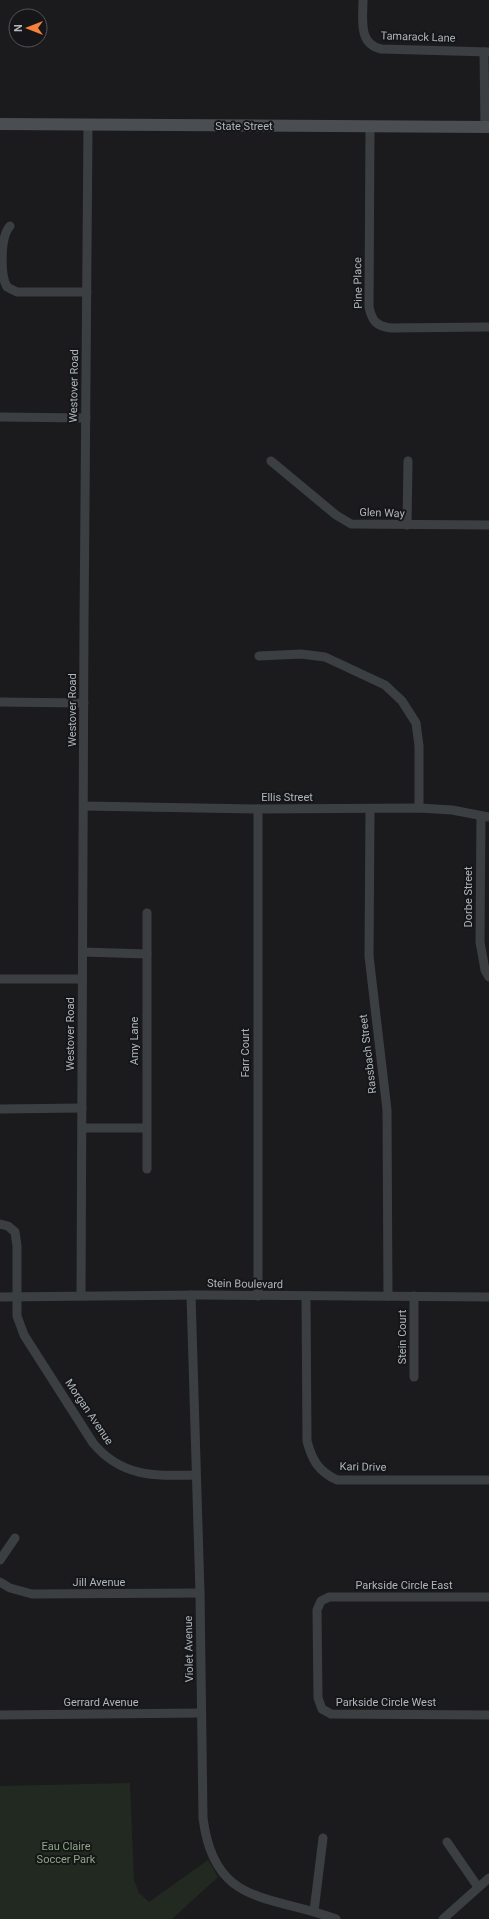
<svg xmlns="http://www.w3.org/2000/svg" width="489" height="1919" font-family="Roboto,sans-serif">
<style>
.green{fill:#212920}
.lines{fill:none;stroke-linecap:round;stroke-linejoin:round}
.street{stroke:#3c3f42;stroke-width:9}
.secondary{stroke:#4a4e52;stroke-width:12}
.labels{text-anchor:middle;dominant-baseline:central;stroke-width:4;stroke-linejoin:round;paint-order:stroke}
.street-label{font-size:11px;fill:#adb6bd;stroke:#161618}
.park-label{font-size:11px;fill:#8ca884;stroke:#161618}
</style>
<rect width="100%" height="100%" fill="#1b1b1d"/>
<path class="green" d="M130,1783L134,1880L139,1893L149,1902L208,1860L218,1877L172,1919H0V1786Z"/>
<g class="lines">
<g class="street">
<path d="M363,0C363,19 358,44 381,49L489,52"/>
<path d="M484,52L485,127"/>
<path d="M370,126L369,307C372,321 376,326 391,328L489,327"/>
<path d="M10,226C0,237 0,275 7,287L17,292H87"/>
<path d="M0,417L86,418"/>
<path d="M271,461L336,515L351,524L489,525"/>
<path d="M407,525L408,461"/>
<path d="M259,656L301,654L325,657L385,685L402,701L416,723L419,746V808"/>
<path d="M0,702L84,703"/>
<path d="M84,806L258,809L419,808L452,810L489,817"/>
<path d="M370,809L369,956L387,1110L388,1296"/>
<path d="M481,816L480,942L485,970L489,977"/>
<path d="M83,952L147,954"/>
<path d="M0,979H82"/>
<path d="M0,1109L82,1108"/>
<path d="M82,1128H146"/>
<path d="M147,1169V913"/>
<path d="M0,1224L8,1226L15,1232L17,1246V1316L24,1335L93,1443C121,1477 154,1476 195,1475"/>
<path d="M81,1295L84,627L88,125"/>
<path d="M191,1295L200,1593L203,1818C214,1906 268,1894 336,1919"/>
<path d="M258,1296V809"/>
<path d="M306,1296L307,1441C312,1460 318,1471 337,1480H489"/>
<path d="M0,1297L200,1295L489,1297"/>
<path d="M414,1377V1296"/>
<path d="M0,1560L15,1538"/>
<path d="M0,1582L10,1588L32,1594L200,1593"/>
<path d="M489,1597H329L321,1601L317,1610L318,1698L322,1709L331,1714L489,1715"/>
<path d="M0,1715L201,1713"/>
<path d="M447,1842L478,1887"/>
<path d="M314,1911L323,1838"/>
<path d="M443,1919L489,1878"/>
</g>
<path class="secondary" d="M0,124L489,127"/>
</g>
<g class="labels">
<g class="street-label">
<text transform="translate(418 37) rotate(2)">Tamarack Lane</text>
<text x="244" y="126">State Street</text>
<text transform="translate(358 283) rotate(-91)">Pine Place</text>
<text transform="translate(74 386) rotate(-89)">Westover Road</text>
<text transform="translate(382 513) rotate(2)">Glen Way</text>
<text transform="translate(72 710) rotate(-90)">Westover Road</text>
<text x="287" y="797">Ellis Street</text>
<text transform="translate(468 897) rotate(-90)">Dorbe Street</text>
<text transform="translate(70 1034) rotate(-90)">Westover Road</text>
<text transform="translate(134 1041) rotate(-90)">Amy Lane</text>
<text transform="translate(245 1053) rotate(-90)">Farr Court</text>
<text transform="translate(368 1054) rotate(-97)">Rassbach Street</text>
<text transform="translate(245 1284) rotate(1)">Stein Boulevard</text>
<text transform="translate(402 1337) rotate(-90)">Stein Court</text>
<text transform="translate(89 1412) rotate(56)">Morgan Avenue</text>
<text transform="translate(363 1467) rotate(1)">Kari Drive</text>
<text x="99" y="1582">Jill Avenue</text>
<text x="404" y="1585">Parkside Circle East</text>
<text transform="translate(189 1649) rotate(-91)">Violet Avenue</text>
<text x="101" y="1702">Gerrard Avenue</text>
<text x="386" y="1702">Parkside Circle West</text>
</g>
<g class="park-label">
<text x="66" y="1846">Eau Claire<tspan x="66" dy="13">Soccer Park</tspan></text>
</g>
</g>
<g transform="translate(28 28) rotate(270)"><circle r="19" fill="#161618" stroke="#52565a"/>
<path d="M0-3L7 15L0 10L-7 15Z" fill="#f78239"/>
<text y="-6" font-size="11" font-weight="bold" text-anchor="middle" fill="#adb6bd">N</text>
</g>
</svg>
